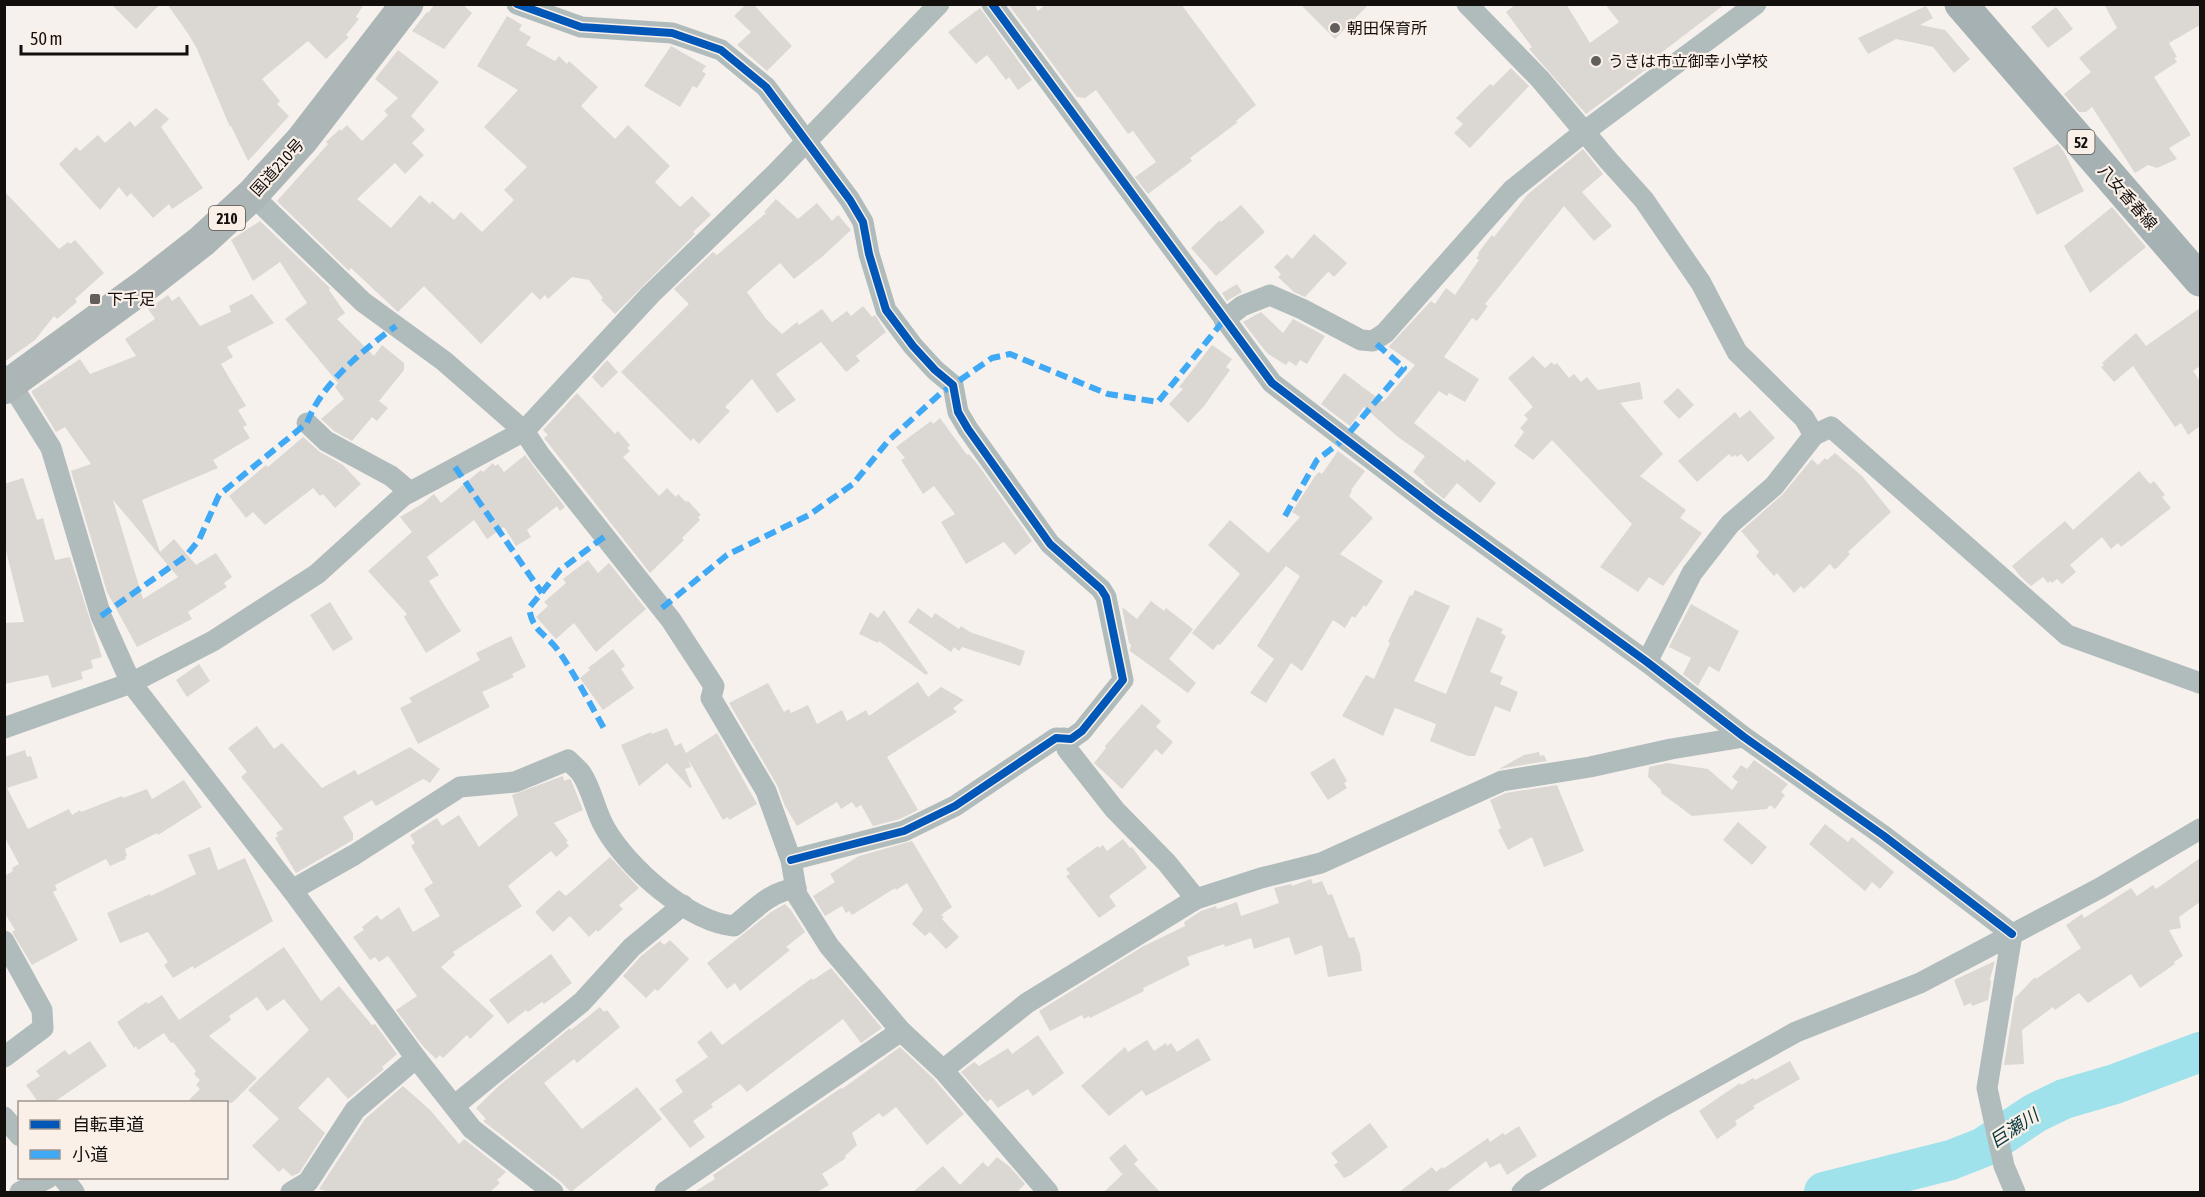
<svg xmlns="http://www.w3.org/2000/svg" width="2205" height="1197" font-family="'Asap Condensed','Noto Sans JP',sans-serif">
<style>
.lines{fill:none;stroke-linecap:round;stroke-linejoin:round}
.river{stroke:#9fe2eb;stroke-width:40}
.building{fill:#dbd7d3;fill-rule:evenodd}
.street{stroke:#b0bbbc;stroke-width:21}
.primary{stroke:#a5b1b2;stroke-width:33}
.highway{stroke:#adb6b6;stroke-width:33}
.quiet{stroke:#3fa9f5;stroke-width:6;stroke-dasharray:12 6;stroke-linecap:butt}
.cycleway-casing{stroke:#faf0e8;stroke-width:11}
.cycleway{stroke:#0057b8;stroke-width:8}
.poi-dot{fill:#625e5b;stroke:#faf0e8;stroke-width:2}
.labels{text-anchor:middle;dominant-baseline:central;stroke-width:4.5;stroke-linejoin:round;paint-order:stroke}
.shield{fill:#faf0e8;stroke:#58524f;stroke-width:1.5}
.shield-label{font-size:15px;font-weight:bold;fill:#130f0d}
.poi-label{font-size:16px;fill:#130f0d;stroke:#faf0e8;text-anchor:start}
.street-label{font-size:16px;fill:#130f0d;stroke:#faf0e8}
.water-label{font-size:18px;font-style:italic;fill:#093a40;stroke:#faf0e8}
</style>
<rect width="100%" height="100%" fill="#f6f1ec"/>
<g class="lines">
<path class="river" d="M1824,1192L1951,1160L1984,1147L2035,1113L2064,1099L2115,1084L2200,1052"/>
</g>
<g class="building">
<path d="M111,4H160L136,29Z"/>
<path d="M167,4H364L356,17L359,19L346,35L349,37L326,59L308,41L262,79L280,101L277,104L289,116L248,161L231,126L230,127L197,49L189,35Z"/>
<path d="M435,4H462L472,13L444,49L412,31L427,12L428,13Z"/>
<path d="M746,4H753L792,46L767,71L737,45L751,32L734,16Z"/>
<path d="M1008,4H1034L1038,11L1046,4H1181L1256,105L1236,121L1238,122L1190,158L1192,161L1148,194L1135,177L1156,162L1133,131L1128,134L1096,90L1085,98L1077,97Z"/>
<path d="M1300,4H1369L1335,39Z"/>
<path d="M1516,4H1566L1590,43L1619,22L1605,4H1725L1661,53L1664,56L1586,114L1529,49L1532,47L1506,12Z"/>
<path d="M2104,4H2200V25L2169,43L2177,57L2174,58L2177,62L2154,77L2191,135L2169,148L2177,159L2157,168L2148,165L2135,173L2092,107L2086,112H2079L2064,94L2091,72L2079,58L2117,28Z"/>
<path d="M1926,6L1933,18L1920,25L1945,30L1970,59L1954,73L1933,47L1916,43L1896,39L1868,54L1858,38Z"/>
<path d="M2056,7L2073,29L2048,48L2031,27Z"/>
<path d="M980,8L1032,80L1018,90L1009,77L1006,80L987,55L976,64L948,32Z"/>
<path d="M507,16L522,25L519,30L531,37L526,45L555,61L559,56L567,64L569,61L598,87L581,106L615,139L628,125L670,166L655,182L680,207L692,196L711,215L693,232L695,234L615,314L601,300L603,298L589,280L572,277L548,299L545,295L540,300L532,292L481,344L424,286L398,312L351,268L349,271L277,201L328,144L326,142L340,129L341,131L347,125L362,141L388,115L384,111L398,98L375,79L398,50L439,82L411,116L425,130L412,143L424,155L405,174L395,163L357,199L391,228L420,195L430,204L432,201L454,220L461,212L482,232L514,200L504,190L527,167L484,127L518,90L477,66Z"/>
<path d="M671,46L706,66L702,71L706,74L697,88L693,86L680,107L644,86Z"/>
<path d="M1511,68L1529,86L1470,148L1454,133L1463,124L1456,118L1490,84L1493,86Z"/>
<path d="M156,108L169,119L161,127L203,188L172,209L169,204L153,218L131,193L127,197L119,187L100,210L59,164L76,147L80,151L98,135L105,143L130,121L135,127Z"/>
<path d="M2058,144L2064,152L2084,191L2037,215L2013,168Z"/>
<path d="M1583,149L1603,174L1582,192L1612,226L1594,241L1564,206L1485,304L1488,306L1477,321L1472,318L1444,357L1479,379L1465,402L1449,393L1447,396L1439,391L1414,423L1465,462L1467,459L1496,483L1480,503L1457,483L1444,499L1424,483L1425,482L1413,472L1425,456L1398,437L1364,407L1350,426L1321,404L1344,373L1383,402L1415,365L1389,347L1391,344L1431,301L1435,304L1446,288L1455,295L1479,260L1476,258L1479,255L1478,253L1492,235L1494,237L1528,194Z"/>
<path d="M4,191L59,249L68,242L70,244L75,240L104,273L75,299L77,302L57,319L54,316L35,340L4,362Z"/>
<path d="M776,199L798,219L817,203L832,221L838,215L851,230L823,256L794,279L780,263L747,292L766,319L782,334L797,322L799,325L822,309L832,322L847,311L851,316L863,306L872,317L875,315L886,332L856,356L860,361L846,372L821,342L776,374L796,400L777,413L752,379L725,407L730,411L699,444L693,438L691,441L621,372L689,304L674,289L713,252L717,255L766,213L764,212Z"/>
<path d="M1241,205L1265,232L1216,276L1191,248L1220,220L1221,222Z"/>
<path d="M2112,207L2146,247L2090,293L2064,246Z"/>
<path d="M260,221L330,288L329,290L345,313L337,319L374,356L382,345L404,363V370L379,401L388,408L377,421L372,417L352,441L334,431L321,419L344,399L335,387L338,383L285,319L307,303L280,262L253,281L231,240Z"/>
<path d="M1314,234L1347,263L1334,277L1329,272L1327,273L1305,297L1294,292L1278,277L1281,274L1274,267L1287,254L1292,259Z"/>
<path d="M1237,284L1242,292L1227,301L1222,293Z"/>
<path d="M252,294L274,323L227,347L233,357L221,364L246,406L238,410L247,425L243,427L250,438L213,460L218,468L142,500L160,552L174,539L196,565L216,553L232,577L224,583L227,587L188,612L192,619L137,647L107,592L71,471L91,464L65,427L56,432L32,393V391L80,359L90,374L136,356L125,339L155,319L148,309L168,295L172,301L179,296L200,326L231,312L229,306ZM113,500L178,577L143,599Z"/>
<path d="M2200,308V366L2193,371L2200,381V426L2188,435L2181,423L2175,427L2133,366L2114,382L2101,367L2104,365L2102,363L2136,333L2146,346Z"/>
<path d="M1261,312L1283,333L1293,319L1325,336L1307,364L1300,360L1296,366L1289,361L1286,365L1268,354L1259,343L1243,322Z"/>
<path d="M1212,345L1232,359L1226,367L1230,370L1204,406L1188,423L1169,404L1183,389L1179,387Z"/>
<path d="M1533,356L1545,368L1552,362L1554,365L1557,363L1569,378L1574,374L1581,382L1587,377L1598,390L1640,382L1643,399L1620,403L1663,454L1640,476L1686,510L1680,518L1702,533L1663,586L1649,577L1638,592L1600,567L1632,524L1552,440L1533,460L1514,446L1524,432L1520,428L1528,419L1524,415L1533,407L1508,378Z"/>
<path d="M607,360L618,372L602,388L592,377Z"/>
<path d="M1678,388L1694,405L1679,419L1663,402Z"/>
<path d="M577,393L615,434L618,431L630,445L627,448L630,451L623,457L659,496L667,488L676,497L678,494L686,502L688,501L701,515L698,517L700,520L682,538L684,540L650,573L544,438L548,435L543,430Z"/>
<path d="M1750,410L1775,438L1748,462L1741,454L1737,457L1735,455L1732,457L1729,454L1697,482L1678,461L1735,412L1740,418Z"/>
<path d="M940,418L967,455L969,454L979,466L1032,541L1015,555L1004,542L966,564L941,522L955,514L934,486L923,494L901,460L905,458L896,447L931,421L933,424Z"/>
<path d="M303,437L320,452L343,465L361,484L335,508L323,494L320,496L313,488L265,525L253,512L246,518L229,496L266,465L268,467Z"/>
<path d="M1338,451L1365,471L1351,490L1352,491L1349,496L1373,518L1340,554L1383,581L1366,607L1364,605L1355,618L1352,616L1345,628L1333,620L1302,671L1291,663L1266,703L1250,693L1274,659L1257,646L1300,576L1286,566L1220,645L1218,644L1213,650L1192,633L1240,574L1208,545L1230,520L1268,553L1300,517L1292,512L1315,476L1319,472L1322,474Z"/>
<path d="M1835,453L1862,476L1891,512L1848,552L1850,554L1837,568L1834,569L1830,564L1804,589L1801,586L1794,593L1777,573L1774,576L1756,556L1759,552L1741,531L1782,495L1812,459L1818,465L1825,458L1827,460Z"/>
<path d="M525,455L565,507L560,511L557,506L527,530L531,537L516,546L504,527L487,539L474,520L427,557L439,575L429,581L461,631L426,653L404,617L407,614L368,571L412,532L400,517L422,504L434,494L441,503L481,470L483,472L493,463L495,466L498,464L504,472Z"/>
<path d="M2139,471L2150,484L2154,481L2165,495L2162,497L2171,508L2121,547L2118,543L2111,549L2102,537L2070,565L2076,572L2062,584L2057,579L2052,583L2050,581L2048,583L2043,577L2031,586L2021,577L2012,566L2065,521L2073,530Z"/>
<path d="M23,478L37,520L43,518L55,560L70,557L102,657L91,660L93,668L81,672L83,679L52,688L48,675L4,684V623L24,622L4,543V484Z"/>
<path d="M588,560L598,573L609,563L646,609L596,652L574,623L556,639L536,617L548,606L544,602L566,583L563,579Z"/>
<path d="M1415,590L1450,606L1414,681L1446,694L1477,617L1503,629L1501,633L1506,636L1490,672L1503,677L1500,684L1518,692L1510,712L1495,706L1475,756H1468L1430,741L1436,724L1395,708L1383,736L1342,716L1366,675L1374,679L1390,643L1388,642L1410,595L1412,596Z"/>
<path d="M1151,601L1164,611L1166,608L1193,629L1169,659L1196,683L1188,693L1130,651L1131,645L1129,643L1122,607L1137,619Z"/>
<path d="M330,602L353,639L333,651L310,615Z"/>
<path d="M1691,604L1739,631L1719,672L1709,666L1698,686L1683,674L1691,658L1669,647Z"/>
<path d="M918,608L932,618L935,613L959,629L961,626L970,632L1025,651L1020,666L962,647L959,651L954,647L951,652L908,622Z"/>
<path d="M884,610L928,673L926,675L879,641L878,643L859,634L870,612L878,618Z"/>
<path d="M511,636L526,667L512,674L514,677L482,692L490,707L418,744L400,708L412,702L409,698L480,660L476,653Z"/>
<path d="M613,649L625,666L621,669L634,688L603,710L580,678L590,670L588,668Z"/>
<path d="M199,664L210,681L187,697L176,680Z"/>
<path d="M918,682L928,697L941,687L964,700L953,708L957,712L887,757L918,810L900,819L873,826L861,805L856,808L852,802L841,809L837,802L797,826L785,806L777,785L729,703L768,683L784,712L789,709L791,713L808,705L817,724L842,710L847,721L866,710L869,716Z"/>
<path d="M1142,704L1161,721L1156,727L1173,742L1162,755L1156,749L1122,789L1094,763L1106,748L1105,746Z"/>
<path d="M257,726L274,749L282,743L322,788L355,770L358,775L410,747L440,769L430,783L423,779L376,806L372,800L343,817L353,833V840L296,873L275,838L278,836L276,833L283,829L241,777L247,772L228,748Z"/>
<path d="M667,728L675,746L681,743L686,753L717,733L757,804L729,820L728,817L723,820L688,759L691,767L685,769L692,787L690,788L667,763L639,786L621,745L651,732L652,734Z"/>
<path d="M25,750L27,757L31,756L38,778L7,788L28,829L69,809L72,815L80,810L81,812L122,796L123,798L147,789L152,799L184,780L202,807L158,835L157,833L125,849L127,856L125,857L126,859L110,866L106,859L55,885L57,890L53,892L78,940L32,965L12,932L15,930L4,912V876L13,871L12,868L19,864L4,836V757Z"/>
<path d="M1539,752L1540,756L1544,755L1547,761L1499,769L1524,755Z"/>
<path d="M1334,758L1347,781L1344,783L1347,788L1328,800L1310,773Z"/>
<path d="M1754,760L1788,784L1781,792L1785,795L1775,809L1770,805L1767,809L1692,816L1661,793V790L1648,777L1649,767L1667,763L1708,769L1732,790L1738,782L1732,777L1741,765L1747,769Z"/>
<path d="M563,776L564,781L569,779L571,780L583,810L554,823L568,841L566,842L569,846L556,857L551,851L508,886L522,906L453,952L455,955L441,967L494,1016L470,1039L467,1035L443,1058L440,1055L436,1059L422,1045L396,1010L417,996L388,956L379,962L375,957L370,960L353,937L364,930L362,927L377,915L381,920L399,907L413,932L440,916L424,889L433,883L411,846L415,843L410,835L437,818L442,826L459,815L479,847L518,815L512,795Z"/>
<path d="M1557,785L1584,851L1544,867L1532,837L1508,850L1498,830L1501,828L1490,800L1506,793Z"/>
<path d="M1738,822L1767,847L1752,865L1723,840Z"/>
<path d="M1825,824L1848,842L1852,837L1894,872L1880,889L1872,882L1865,891L1809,844Z"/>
<path d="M1123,839L1130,848L1132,847L1147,868L1109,896L1116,906L1099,918L1066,876L1070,874L1066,869L1098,846L1099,848L1103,845L1107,851Z"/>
<path d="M912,841L952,907L941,915L944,917L942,919L959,937L946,949L930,932L925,936L912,924L923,910L907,883L896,890L895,888L852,915L849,911L846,913L842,906L825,916L813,896L835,882L830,874L859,856Z"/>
<path d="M210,847L218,870L245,858L273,921L194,969L193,966L173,978L164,965L168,962L148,932L120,943L107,913L150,894L151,896L196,874L188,855Z"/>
<path d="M610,857L639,888L619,905L623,909L598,932L596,930L589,937L570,916L553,932L535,912L559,890L566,896Z"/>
<path d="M2200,858V902L2179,917L2181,928L2169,930L2183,956L2174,962L2175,964L2140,988L2131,974L2088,1003L2079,993L2055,1010L2053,1007L2022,1030L2024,1064L2004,1065L2015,998L2035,977L2036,979L2081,948L2066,925L2082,914L2084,918L2131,888L2137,896L2153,885L2156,889Z"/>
<path d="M1311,879L1313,884L1322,881L1328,895L1332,894L1349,938L1354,937L1360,954L1362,971L1328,977L1322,945L1295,955L1289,937L1254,949L1251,938L1225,947L1224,944L1187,957L1190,965L1143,988L1144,991L1090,1018L1089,1016L1084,1019L1082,1015L1050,1031L1039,1011L1142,947L1185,926L1184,922L1201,911L1216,906L1217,909L1237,902L1241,916L1279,903L1274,888L1291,884L1292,886Z"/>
<path d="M785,904L791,910L805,932L786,947L790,950L740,991L735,983L727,989L707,963L771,912Z"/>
<path d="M670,940L689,959L658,991L655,989L646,998L623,976L641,956L660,941L664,945Z"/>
<path d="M284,947L321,1001L339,986L372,1025L375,1024L397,1054L382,1067L384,1069L348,1099L328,1077L298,1108L325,1133L299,1173L292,1176L283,1168L279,1172L252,1146L279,1119L248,1090L309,1030L284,999L267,1011L257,997L229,1016L231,1020L209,1036L257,1078L232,1103L187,1102L200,1089L196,1085L200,1080L194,1074L196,1071L173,1042L171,1043L164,1033L138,1050L136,1046L134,1048L117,1022L146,1002L148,1004L162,995L179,1020Z"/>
<path d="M551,954L572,983L544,1004L542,1002L528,1012L526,1010L508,1024L489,1000Z"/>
<path d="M1995,961L1990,979L1991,982L1988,1000L1972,1006L1971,1003L1964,1006L1954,980Z"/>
<path d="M831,968L882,1028L861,1043L843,1019L747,1092L740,1084L711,1104L713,1107L693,1121L705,1137L690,1148L659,1109L683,1092L675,1080L708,1057L697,1042L711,1031L722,1045L812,978L813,980Z"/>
<path d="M600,1007L604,1012L607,1010L620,1027L577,1063L574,1059L544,1083L582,1129L637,1087L662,1119L571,1192L561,1182L483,1121L486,1119L476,1108L501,1084L570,1028L571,1030Z"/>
<path d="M1038,1035L1064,1073L1033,1096L1028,1089L998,1108L991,1099L987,1102L961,1072L974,1062L979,1066L1008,1048L1012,1054Z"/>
<path d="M1198,1038L1211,1060L1146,1096L1142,1090L1109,1116L1081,1086L1125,1047L1128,1052L1147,1040L1154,1051L1166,1043L1167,1046L1171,1043L1177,1052Z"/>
<path d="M90,1041L107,1066L54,1102H38L26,1085L40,1076L36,1071L65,1050L69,1055Z"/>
<path d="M900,1047L934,1079L964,1114L927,1145L896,1107L883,1117L879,1113L852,1133L857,1145L845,1156L846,1158L822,1174L829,1185L817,1192H694L715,1179L713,1175L841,1088L842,1089Z"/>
<path d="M1790,1061L1800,1079L1753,1106L1755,1108L1735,1121L1737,1125L1717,1139L1699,1111L1740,1083L1741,1085L1753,1078L1755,1080Z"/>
<path d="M403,1086L430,1110L459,1144L464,1139L506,1172L497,1180L500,1183L490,1192H329L319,1189L365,1119Z"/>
<path d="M1370,1123L1388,1147L1351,1175L1344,1178L1334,1165L1338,1162L1331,1153Z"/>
<path d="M1519,1126L1537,1156L1507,1175L1500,1163L1490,1168L1486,1161L1446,1192H1399L1432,1167L1436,1172L1442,1167L1443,1169L1488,1138L1490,1142L1503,1133L1505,1135Z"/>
<path d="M1125,1144L1138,1160L1134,1164L1160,1192H1104L1124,1173L1122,1174L1109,1158Z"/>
<path d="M997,1157L1010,1167L1025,1184L1017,1192H913L943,1166L960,1185L983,1162L988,1167Z"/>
</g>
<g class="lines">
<g class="street">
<path d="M517,4L581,27L672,33L721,50L766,87L850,200L863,222L869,254L886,310L913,346L935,370L953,385L958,412L968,429L1050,544L1101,589L1106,597L1123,680L1082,731L1071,739L1056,738L955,806L904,831L791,860"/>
<path d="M992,4L1272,383L1438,510L1647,662L1744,737L1884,836L2012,934"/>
<path d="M1467,4L1540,79L1609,161L1644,200L1701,283L1737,352L1804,418L1814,435L1774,486L1730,524L1692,573L1647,662"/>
<path d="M252,195L363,302L444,361L524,431L540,455L671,620L714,686L711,698L766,791L791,860L797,895L829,946L901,1031L943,1070L1048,1192"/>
<path d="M1224,320L1242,306L1270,295L1302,309L1361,340L1373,341L1385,333L1512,190L1584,132L1756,4"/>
<path d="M11,384L51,448L101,616L131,683L292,890L416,1058L472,1129L553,1192"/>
<path d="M307,423L326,441L391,476L410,492"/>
<path d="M1814,435L1831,427L2067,635L2200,683"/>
<path d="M4,728L131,683L213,641L317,574L403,496L524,431L650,295L775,174L939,4"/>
<path d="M1064,738L1067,749L1115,810L1167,863L1196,899"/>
<path d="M292,890L354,855L460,787L515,782L568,760C572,764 577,768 581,773C592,789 595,811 605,828C627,867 689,922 734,926C756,909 767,893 796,888"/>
<path d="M2012,934L1987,1088L2004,1166L2015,1192"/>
<path d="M4,941L42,1010L43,1028L4,1057"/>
<path d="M943,1070L1027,1003L1196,899L1261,878L1321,863L1502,781L1590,767L1671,749L1744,737"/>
<path d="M454,1106L582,1002L632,947L683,905"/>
<path d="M4,1117L20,1136"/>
<path d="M63,1178L74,1192"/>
<path d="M20,1192L48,1178"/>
<path d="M291,1192L308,1182L355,1110L416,1058"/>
<path d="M665,1192L901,1031"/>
<path d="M1522,1192L1532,1183L1660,1108L1796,1032L1920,983L2100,888L2200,829"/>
</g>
<path class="primary" d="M1961,4L2200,280"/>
<path class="highway" d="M4,388L147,284L202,241L252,195L302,140L407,4"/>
<g class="quiet">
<path d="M455,467L542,593"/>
<path d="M1285,516L1317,460L1344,439L1404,368L1373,341"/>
<path d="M604,537L560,570L529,608C533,632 544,632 557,649C575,674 590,704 605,730"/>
<path d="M662,608L727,555L809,515L853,484L889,440L941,393L992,358L1010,354L1108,394L1158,402L1224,320"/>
<path d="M101,616L186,556L199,540L219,495L307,423C321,384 363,350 396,326"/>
</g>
<g class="cycleway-casing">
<g id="cycleway">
<path d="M517,4L581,27L672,33L721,50L766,87L850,200L863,222L869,254L886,310L913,346L935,370L953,385L958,412L968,429L1050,544L1101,589L1106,597L1123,680L1082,731L1071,739L1056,738L955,806L904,831L791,860"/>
<path d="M992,4L1272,383L1438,510L1647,662L1744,737L1884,836L2012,934"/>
</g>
</g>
<use href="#cycleway" class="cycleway"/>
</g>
<g class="poi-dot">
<circle cx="1335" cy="28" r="6"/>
<circle cx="1596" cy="61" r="6"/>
<rect x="89" y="293" width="12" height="12" rx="3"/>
</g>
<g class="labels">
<g class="shield">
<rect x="2067.5" y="130" width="27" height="24" rx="4.5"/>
<rect x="209" y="206" width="36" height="24" rx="4.5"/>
</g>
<g class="shield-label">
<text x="2081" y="142">52</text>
<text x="227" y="218">210</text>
</g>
<g class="poi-label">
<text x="1347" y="28">朝田保育所</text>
<text x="1608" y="61">うきは市立御幸小学校</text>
<text x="107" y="299">下千足</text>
</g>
<g class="street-label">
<text transform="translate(277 167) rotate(-48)">国道210号</text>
<text transform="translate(2128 197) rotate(49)">八女香春線</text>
</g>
<g class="water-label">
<text transform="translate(2014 1128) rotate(-33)">巨瀬川</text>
</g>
</g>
<rect width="2205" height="1197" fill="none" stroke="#130f0d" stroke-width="12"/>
<rect x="18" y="1101" width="210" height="78" fill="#faf0e8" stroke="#9e9690" stroke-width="1.5"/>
<rect x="30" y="1120" width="30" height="9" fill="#0057b8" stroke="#9e9690" stroke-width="1.5"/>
<text x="72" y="1131" font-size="18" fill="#130f0d">自転車道</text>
<rect x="30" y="1150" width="30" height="9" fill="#3fa9f5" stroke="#9e9690" stroke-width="1.5"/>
<text x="72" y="1161" font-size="18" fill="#130f0d">小道</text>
<path d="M21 45v9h166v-9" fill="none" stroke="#130f0d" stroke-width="3"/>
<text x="30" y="45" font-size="18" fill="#130f0d" stroke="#faf0e8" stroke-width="4.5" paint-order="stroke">50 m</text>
</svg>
